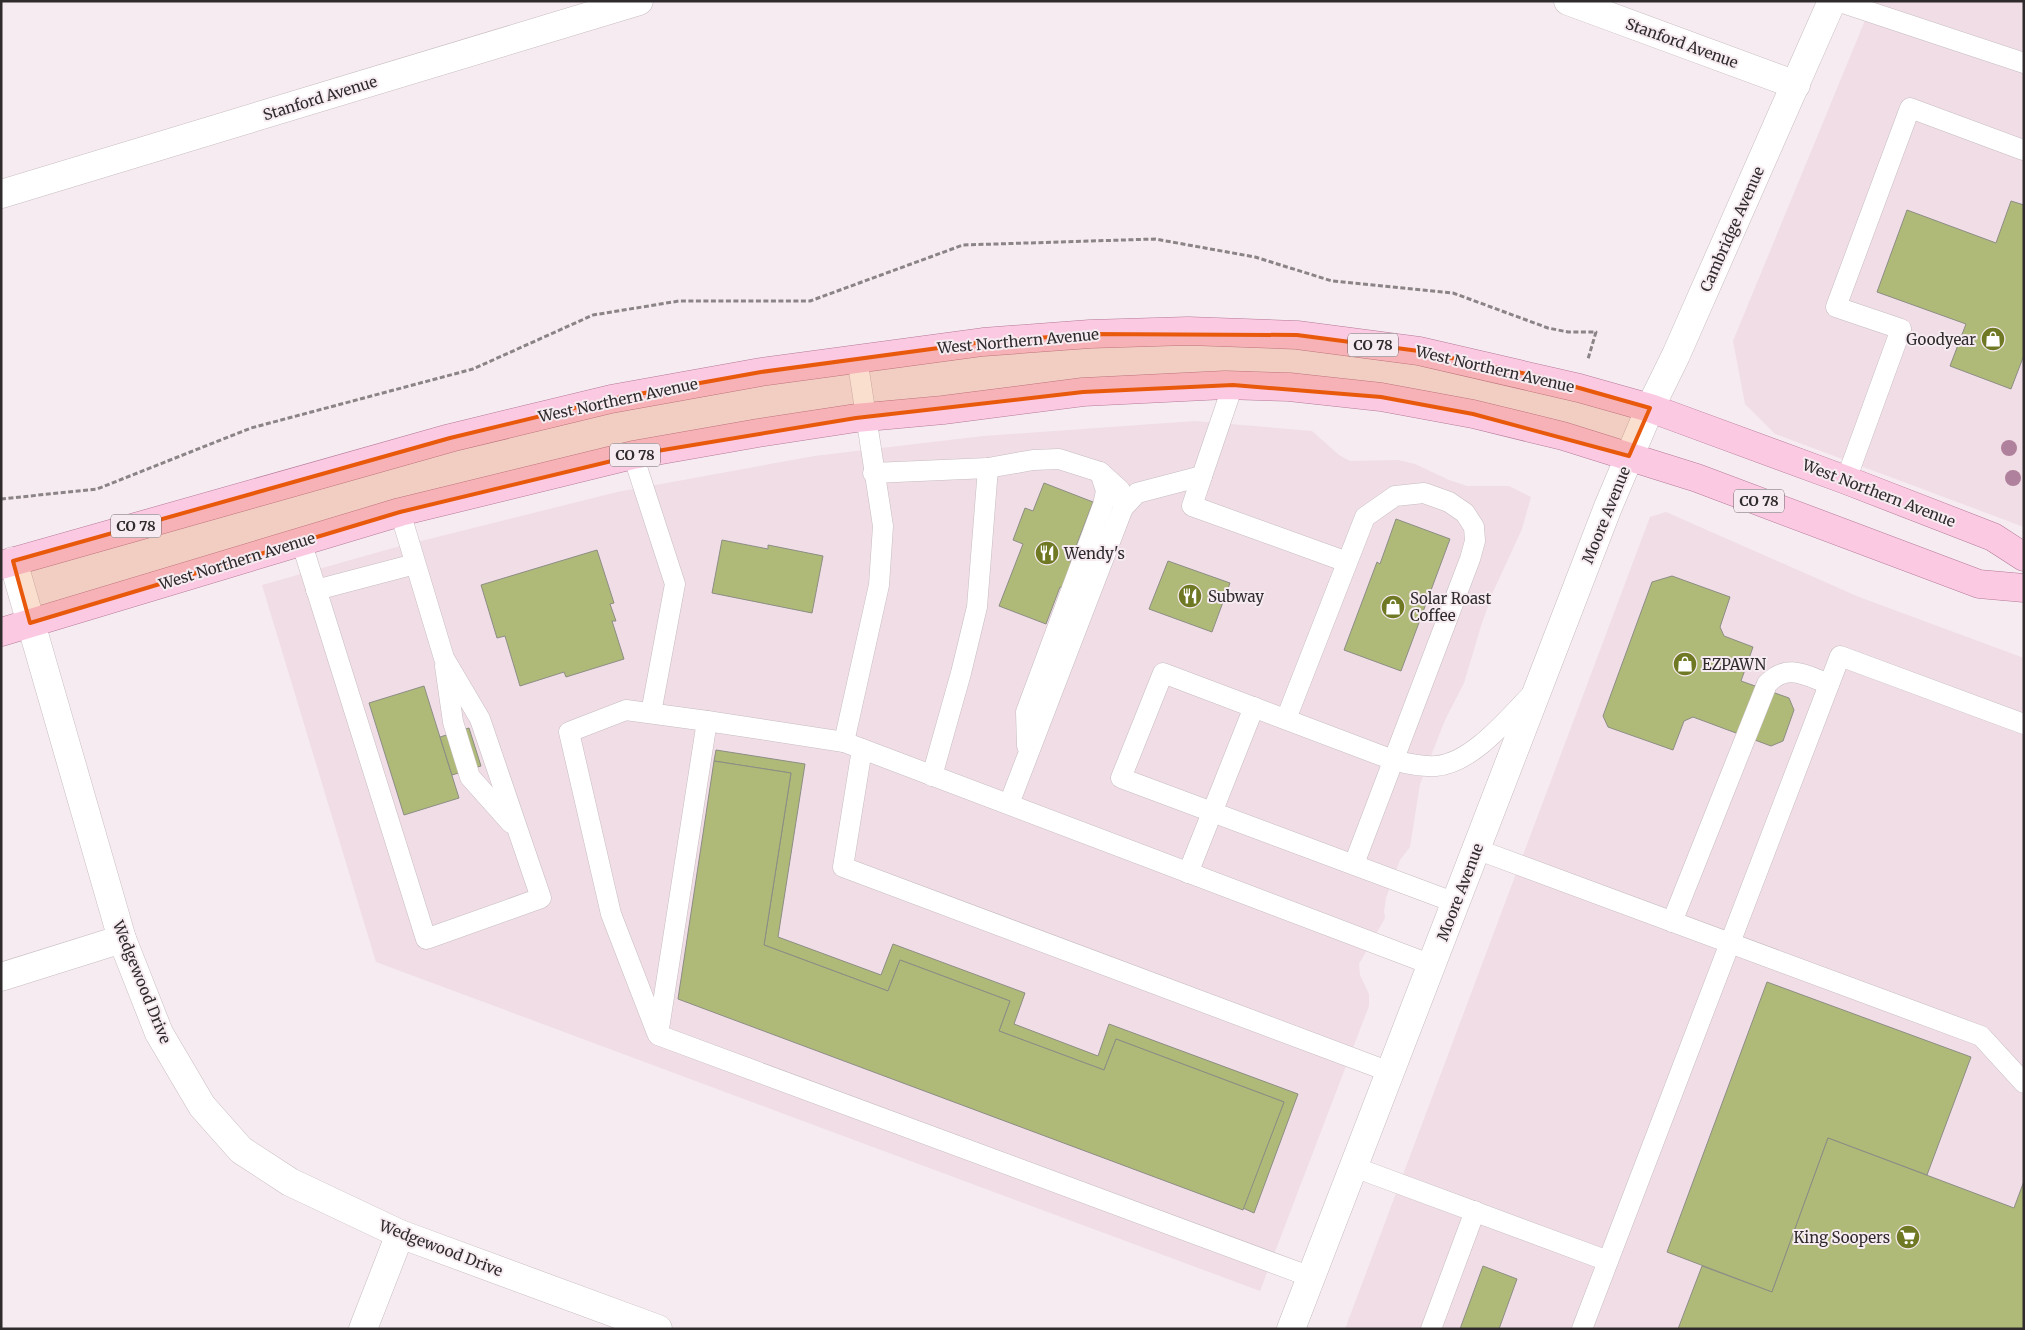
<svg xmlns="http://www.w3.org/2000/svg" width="2025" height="1330" font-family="Merriweather,serif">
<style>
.built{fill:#f0dde6}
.building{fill:#b0ba78;stroke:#8c8d84}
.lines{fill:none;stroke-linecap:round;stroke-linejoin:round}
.lane-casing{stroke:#c7bcc1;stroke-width:21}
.street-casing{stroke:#c7bcc1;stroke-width:29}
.secondary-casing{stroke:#c7bcc1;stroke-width:29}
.primary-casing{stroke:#b37a98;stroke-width:29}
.path{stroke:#8b8487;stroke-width:3;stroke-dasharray:5 2.5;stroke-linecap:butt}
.lane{stroke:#fff;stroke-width:20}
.street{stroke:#fff;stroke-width:28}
.secondary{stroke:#fff;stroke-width:28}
.primary{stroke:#fcc9e3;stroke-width:28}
.tree{fill:#b0819c}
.marked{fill:#e8590c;fill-opacity:0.2;stroke:#e8590c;stroke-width:4;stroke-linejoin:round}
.labels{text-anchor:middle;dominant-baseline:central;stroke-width:4;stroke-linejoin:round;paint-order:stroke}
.shield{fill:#f6ebf0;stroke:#6b6568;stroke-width:1}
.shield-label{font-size:14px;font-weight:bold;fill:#2f2b2d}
.street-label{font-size:15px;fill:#2f2b2d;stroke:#f6ebf0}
.poi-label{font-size:15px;fill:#2f2b2d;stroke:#f6ebf0;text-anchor:start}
</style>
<rect width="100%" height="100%" fill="#f6ebf0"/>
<g class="built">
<path d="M1873,1H2024V527L1775,434L1745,404L1733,341Z"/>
<path d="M1195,421L1312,431L1339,455L1350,461L1398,460L1415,464L1449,480L1467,486H1509L1531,497L1522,529L1493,592L1481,626L1464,683L1445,720L1420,784L1410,847L1400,860L1386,898L1384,911L1385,918L1359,964L1360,975L1369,994V1006L1260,1291L376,962L262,585L393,548L617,492L814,456L983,436Z"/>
<path d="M1666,512L1859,597L2024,658V1329H1345L1650,517Z"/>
</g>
<g class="building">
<path d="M2011,201L2024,205V355L2011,389L1950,366L1966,324L1877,292L1907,210L1996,243Z"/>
<path d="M1044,483L1093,502L1070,562L1073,563L1063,588L1060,587L1046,624L999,606L1023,544L1013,540L1025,508L1033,511Z"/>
<path d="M1396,519L1450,539L1401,671L1344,650L1377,562L1380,564Z"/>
<path d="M722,540L768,549V545L823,556L812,613L712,593Z"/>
<path d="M597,550L614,603L610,604L616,621H612L624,659L566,677L564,672L520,686L505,636L497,638L481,585Z"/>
<path d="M1168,561L1230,583L1212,632L1149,609Z"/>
<path d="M1672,576L1730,597L1720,627L1724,636L1753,647L1741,681L1789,698L1794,710L1783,741L1771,746L1693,717L1684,721L1673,750L1608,727L1603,716L1652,582Z"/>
<path d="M424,686L459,798L404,815L369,703Z"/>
<path d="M469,728L481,766L452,775L440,737Z"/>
<path d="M716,750L805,764L778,937L881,975L893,944L1025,993L1014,1024L1098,1056L1109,1024L1298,1094L1254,1213L1243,1208L1284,1102L1116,1039L1104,1070L999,1031L1010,1001L900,960L888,991L764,945L791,773L714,761Z"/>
<path d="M714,761L791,773L764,945L888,991L900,960L1010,1001L999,1031L1104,1070L1116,1039L1284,1102L1243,1210L678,999Z"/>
<path d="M1767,982L1971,1057L1927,1175L1828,1138L1772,1292L1667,1252Z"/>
<path d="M1828,1138L2014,1208L2024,1181V1329H1678L1702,1266L1772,1292Z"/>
<path d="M1483,1266L1517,1279L1499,1329H1460Z"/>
</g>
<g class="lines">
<g class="lane-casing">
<g id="lane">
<path d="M1837,1L2024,63"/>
<path d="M633,455L675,584L651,713"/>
<path d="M873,473L988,468L1033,460L1059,459L1100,472L1120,490L1123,508L1009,804"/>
<path d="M1202,476L1192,506L1347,562"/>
<path d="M1846,480L1901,329L1836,307L1910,108L2023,150"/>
<path d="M1123,508L1137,493L1202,476L1233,385"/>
<path d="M301,541L426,939L541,898L480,719L444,658L400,512"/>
<path d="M316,590L415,564"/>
<path d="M445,666L453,722L470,777L511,823"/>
<path d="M1286,719L1365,517L1395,496L1424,493L1449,502L1465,513L1474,527L1475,541L1470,559L1354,864"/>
<path d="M844,742L879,585L883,526L857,358"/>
<path d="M1027,746L1026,712L1103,505L1106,491L1100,472"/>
<path d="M862,749L843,867L1390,1072"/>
<path d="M932,776L961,673L977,607L988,468"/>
<path d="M1476,849L1981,1036L2024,1083"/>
<path d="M1188,873L1254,707"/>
<path d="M1456,903L1121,778L1163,673L1393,760C1408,764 1421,767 1436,766C1473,763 1509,717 1534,692"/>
<path d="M1672,922L1767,684C1787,663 1805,675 1829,684"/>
<path d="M657,1033L611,914L569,732L626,710L707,721"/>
<path d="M1354,1167L1608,1261"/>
<path d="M1311,1277L658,1035L707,721L844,742L1432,965"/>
<path d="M1431,1329L1475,1211"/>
<path d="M1582,1329L1840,656L2024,724"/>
</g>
</g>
<g class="street-casing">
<g id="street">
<path d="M1568,1L1796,85"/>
<path d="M1,194L639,1"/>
<path d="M1,977L122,939"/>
<path d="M363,1329L400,1234"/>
</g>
</g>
<g class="secondary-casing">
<g id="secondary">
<path d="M13,561L122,939L159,1033L202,1106L241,1150L290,1182L400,1234L658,1329"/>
<path d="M1291,1329L1608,507L1650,408L1676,355L1832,1"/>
</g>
</g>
<g class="primary-casing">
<g id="primary">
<path d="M1,565L450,438L611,399L761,372L983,342L1090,334L1188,331L1297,335L1419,351L1579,388L1650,408L1846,480L1993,537L2024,557"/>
<path d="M1,632L400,512L633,455L758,433L856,418L943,410L1083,392L1225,385L1289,387L1381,397L1473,414L1563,436L1697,478L1979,584L2024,588"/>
</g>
</g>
<path class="path" d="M1,499L97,489L251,428L473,369L593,315L679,301H810L963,245L1155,239L1255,257L1332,281L1453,293L1548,328L1568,332H1596L1588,359"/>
<use href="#lane" class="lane"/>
<use href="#street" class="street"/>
<use href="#secondary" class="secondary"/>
<use href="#primary" class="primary"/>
</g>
<g class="tree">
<circle cx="2009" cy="448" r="8"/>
<circle cx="2013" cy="478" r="8"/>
</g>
<path class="marked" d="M1090,334L1297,335L1419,351L1537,376L1650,408L1629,456L1473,414L1381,397L1233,385L1083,392L856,418L645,453L400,512L30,623L13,561L450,438L611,399L761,372L983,342Z"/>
<defs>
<g id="shop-disc" transform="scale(1.25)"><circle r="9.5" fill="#6f7823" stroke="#f6ebf0"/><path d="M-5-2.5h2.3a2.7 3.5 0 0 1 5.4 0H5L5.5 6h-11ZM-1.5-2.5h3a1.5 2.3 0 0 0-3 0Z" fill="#fff"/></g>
<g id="restaurant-disc" transform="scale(1.25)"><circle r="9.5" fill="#6f7823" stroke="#f6ebf0"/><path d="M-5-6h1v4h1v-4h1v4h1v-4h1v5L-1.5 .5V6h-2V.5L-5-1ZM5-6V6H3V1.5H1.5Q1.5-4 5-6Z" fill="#fff"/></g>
<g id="supermarket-disc" transform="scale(1.25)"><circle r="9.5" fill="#6f7823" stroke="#f6ebf0"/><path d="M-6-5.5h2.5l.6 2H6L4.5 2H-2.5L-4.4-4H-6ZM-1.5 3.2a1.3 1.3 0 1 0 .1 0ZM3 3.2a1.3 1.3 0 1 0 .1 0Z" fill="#fff"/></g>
</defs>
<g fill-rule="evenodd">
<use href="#shop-disc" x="1993" y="339"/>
<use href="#restaurant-disc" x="1047" y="553"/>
<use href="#restaurant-disc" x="1190" y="596"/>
<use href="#shop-disc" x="1393" y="607"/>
<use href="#shop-disc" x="1685" y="664"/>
<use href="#supermarket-disc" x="1908" y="1237"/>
</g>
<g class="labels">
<g class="shield">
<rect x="1348" y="333.5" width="50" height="23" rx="4"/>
<rect x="610" y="443.5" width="50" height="23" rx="4"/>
<rect x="1734" y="489.5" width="50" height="23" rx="4"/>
<rect x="111" y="514.5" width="50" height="23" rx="4"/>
</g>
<g class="shield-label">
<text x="1373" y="345">CO 78</text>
<text x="635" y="455">CO 78</text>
<text x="1759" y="501">CO 78</text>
<text x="136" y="526">CO 78</text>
</g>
<g class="street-label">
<text transform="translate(1682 43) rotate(20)">Stanford Avenue</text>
<text transform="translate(320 98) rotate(-17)">Stanford Avenue</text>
<text transform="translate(1732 229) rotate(-66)">Cambridge Avenue</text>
<text transform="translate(1018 341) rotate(-5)">West Northern Avenue</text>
<text transform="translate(1495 369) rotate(13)">West Northern Avenue</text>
<text transform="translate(618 400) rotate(-12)">West Northern Avenue</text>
<text transform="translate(1879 493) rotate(21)">West Northern Avenue</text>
<text transform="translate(1606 515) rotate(-68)">Moore Avenue</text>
<text transform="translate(237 561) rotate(-17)">West Northern Avenue</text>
<text transform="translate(1460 892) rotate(-69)">Moore Avenue</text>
<text transform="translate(142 982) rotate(68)">Wedgewood Drive</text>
<text transform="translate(441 1248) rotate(21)">Wedgewood Drive</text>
</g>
<g class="poi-label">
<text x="1976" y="339" text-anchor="end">Goodyear</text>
<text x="1064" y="553">Wendy's</text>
<text x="1208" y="596">Subway</text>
<text x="1410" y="598">Solar Roast<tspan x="1410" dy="17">Coffee</tspan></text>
<text x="1702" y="664">EZPAWN</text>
<text x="1890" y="1237" text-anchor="end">King Soopers</text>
</g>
</g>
<rect width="2025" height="1330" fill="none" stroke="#2f2b2d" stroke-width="5"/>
</svg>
